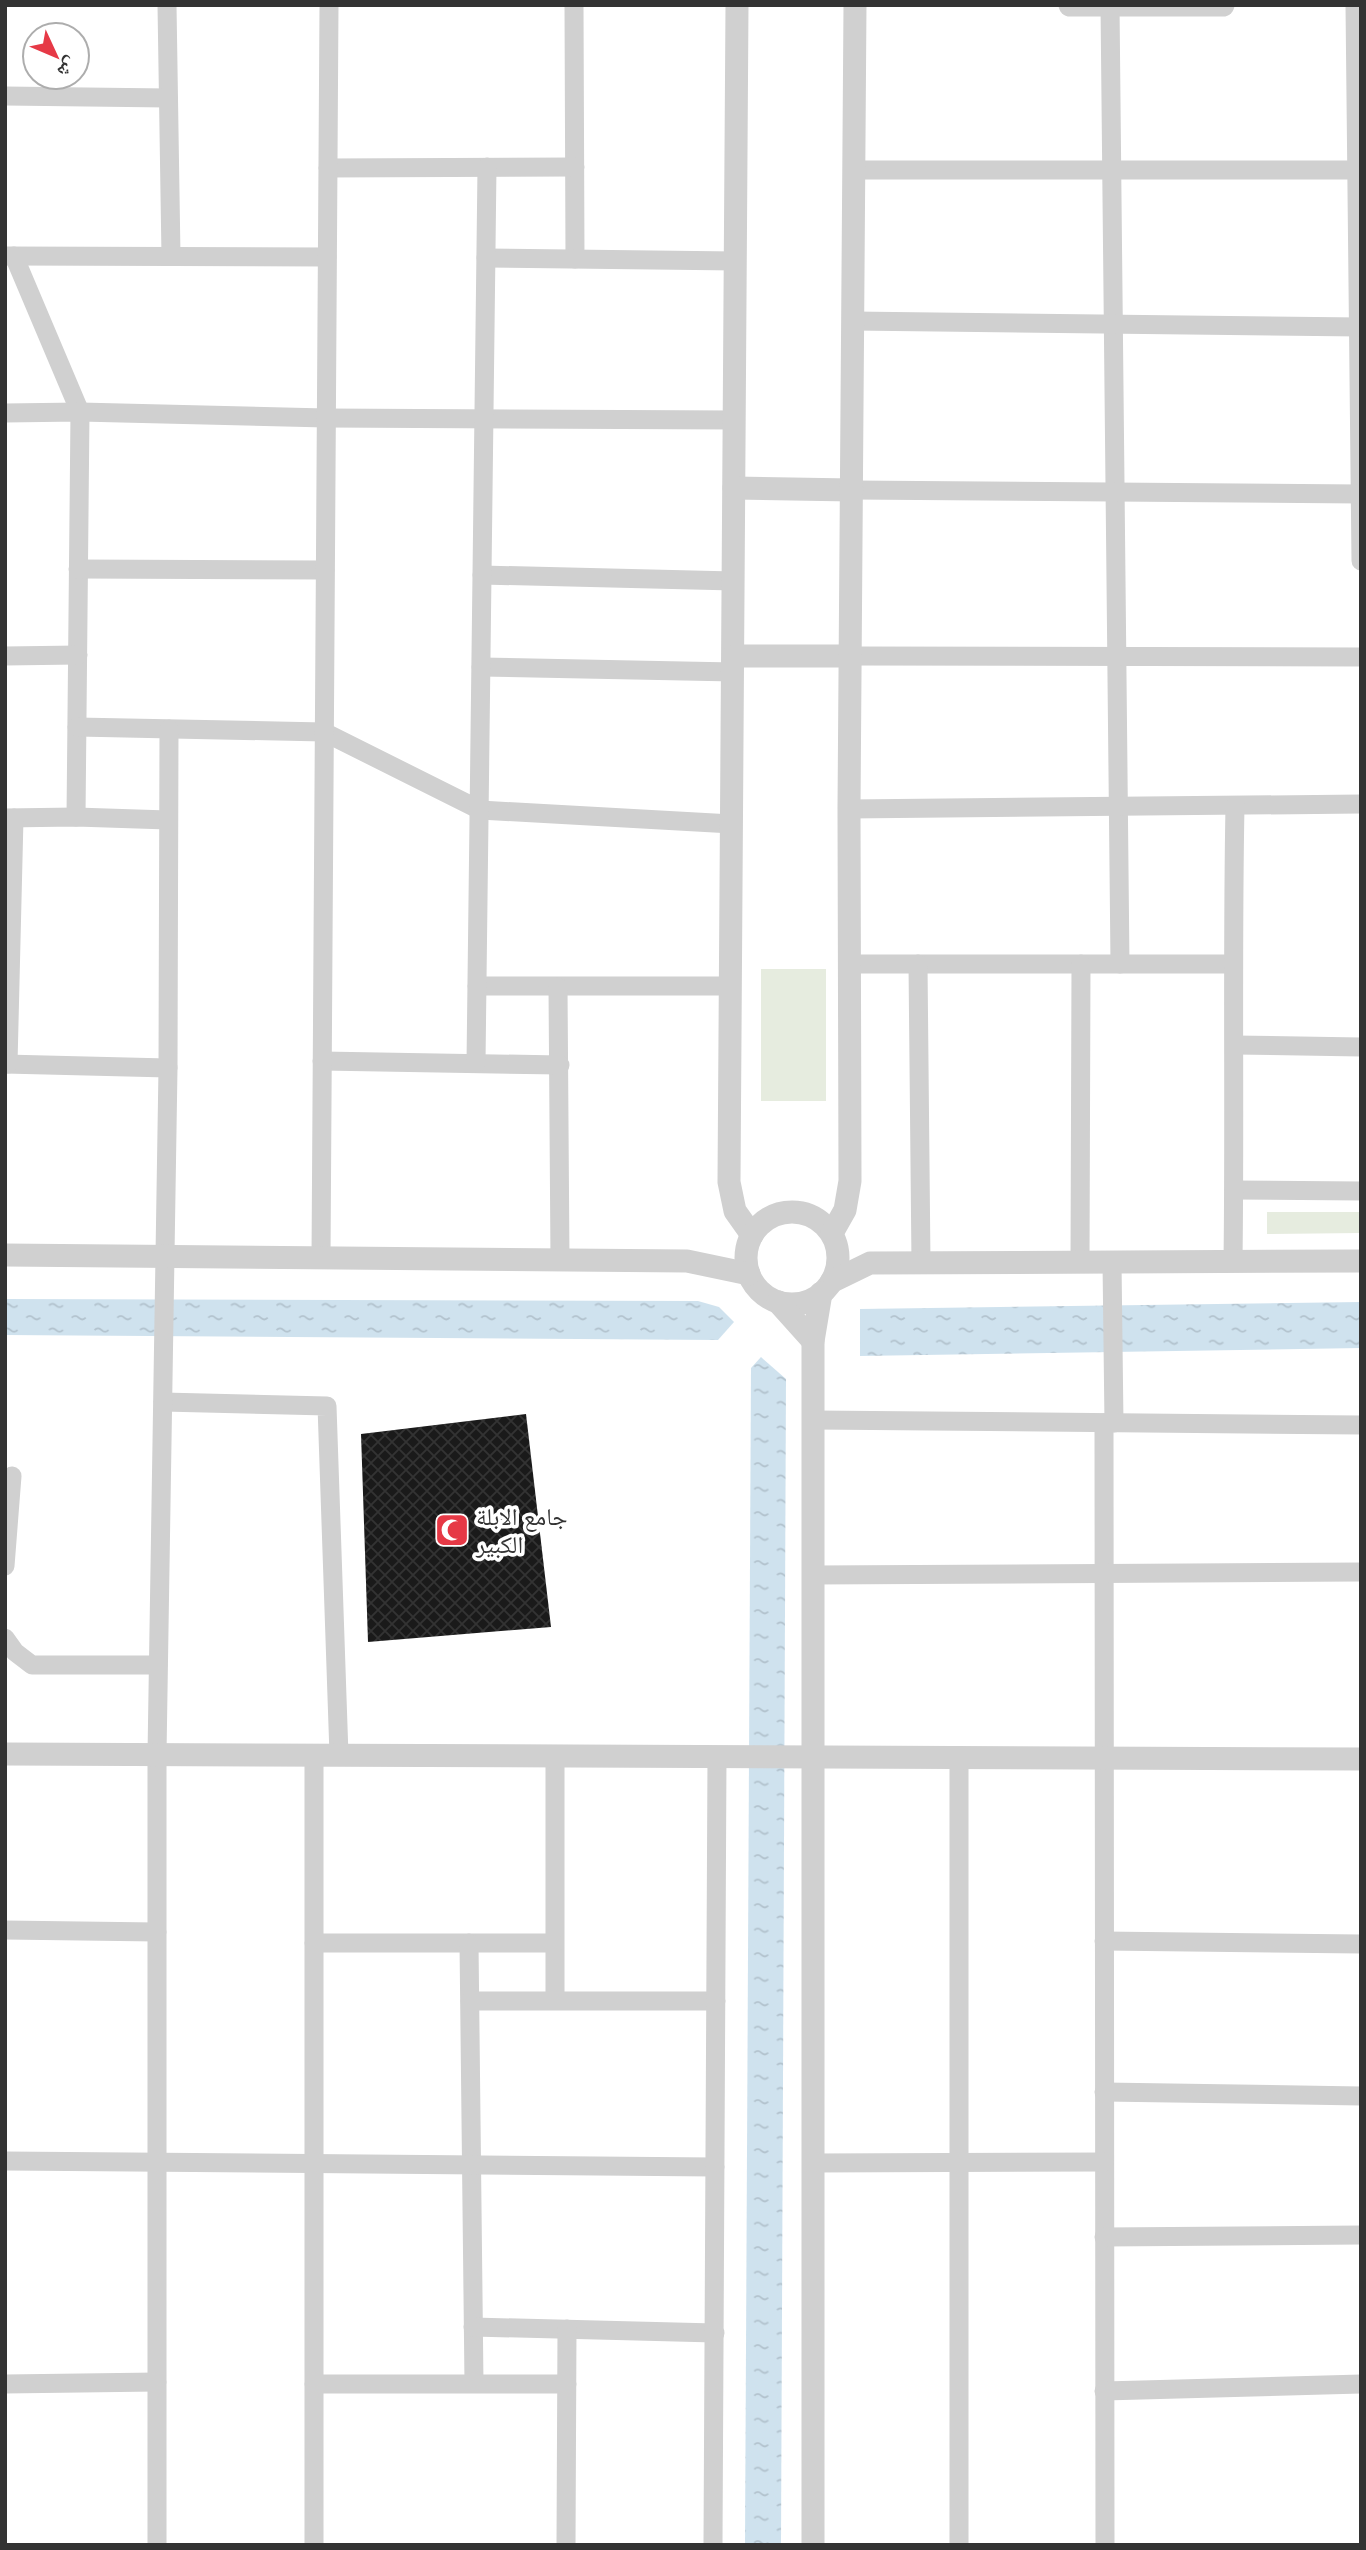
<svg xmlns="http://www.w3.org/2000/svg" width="1366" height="2550" font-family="'DM Sans','Noto Naskh Arabic',sans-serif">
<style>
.green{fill:#e6ecdf}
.water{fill:url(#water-ripples)}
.building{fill:url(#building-cross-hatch)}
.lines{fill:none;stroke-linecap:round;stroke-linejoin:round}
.minor{stroke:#d0d0d0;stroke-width:19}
.tertiary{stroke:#d0d0d0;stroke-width:23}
.labels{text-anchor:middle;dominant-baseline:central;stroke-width:7;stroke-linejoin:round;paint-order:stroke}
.poi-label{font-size:24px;fill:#333;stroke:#fff;text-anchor:start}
</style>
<defs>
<pattern id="water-ripples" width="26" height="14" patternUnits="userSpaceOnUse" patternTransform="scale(1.75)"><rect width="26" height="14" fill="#cfe2ee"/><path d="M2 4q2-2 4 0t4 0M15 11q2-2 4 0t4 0" fill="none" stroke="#b2c2cd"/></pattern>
<pattern id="building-cross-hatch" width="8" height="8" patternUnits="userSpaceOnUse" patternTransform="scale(1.75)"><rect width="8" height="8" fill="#1a1a1a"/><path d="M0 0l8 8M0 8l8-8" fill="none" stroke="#333"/></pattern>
</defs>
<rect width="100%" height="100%" fill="#fff"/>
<g class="green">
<rect x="761" y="969" width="65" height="132"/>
<path d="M1267,1212H1361V1233L1267,1234Z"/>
</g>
<g class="water">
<path d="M5,1299L698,1301L719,1307L734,1322L718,1340L5,1335Z"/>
<path d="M1361,1302V1348L860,1356V1309Z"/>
<path d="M761,1357L786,1379L781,2545H745L751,1368Z"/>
</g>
<path class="building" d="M526,1414L551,1627L368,1642L361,1434Z"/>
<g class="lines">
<g class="minor">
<path d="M167,5L171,256"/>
<path d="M574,5L575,259"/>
<path d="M1110,5L1120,964"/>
<path d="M1355,5L1361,561"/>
<path d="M5,96L168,98"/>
<path d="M328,168L575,167"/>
<path d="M854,170H1361"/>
<path d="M5,256L327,257"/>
<path d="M14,256L80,412L76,817"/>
<path d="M486,258L736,261"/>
<path d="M853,321L1361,327"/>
<path d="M5,413L80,412L326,418L735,420"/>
<path d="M852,490L1361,494"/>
<path d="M78,569L325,570"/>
<path d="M482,575L734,581"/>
<path d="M5,656L78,655"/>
<path d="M851,656L1361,657"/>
<path d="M481,667L734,672"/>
<path d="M77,727L324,732L480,810L732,824"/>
<path d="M849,809L1361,804"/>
<path d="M5,818L76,817L168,820"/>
<path d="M850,964H1232"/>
<path d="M918,964L921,1263"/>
<path d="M477,986H731"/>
<path d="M558,987L560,1260"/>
<path d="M1235,1045L1361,1047"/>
<path d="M322,1061L560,1065"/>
<path d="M476,1063L487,167"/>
<path d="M5,1064L168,1068"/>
<path d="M8,1064L14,818"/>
<path d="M1234,1190L1361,1191"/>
<path d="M321,1258L329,5"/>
<path d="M1080,1262L1081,964"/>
<path d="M1112,1262L1114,1423"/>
<path d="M1233,1262C1235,1110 1232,958 1235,806"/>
<path d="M163,1402L327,1406L339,1755"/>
<path d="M814,1420L1361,1425"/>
<path d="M1104,1423L1105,2545"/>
<path d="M5,1566L12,1476"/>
<path d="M814,1575L1361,1572"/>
<path d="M5,1638L15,1652L32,1665H158"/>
<path d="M555,1756V1999"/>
<path d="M5,1930L157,1932"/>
<path d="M1104,1941L1361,1944"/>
<path d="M314,1943H554"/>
<path d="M469,1943L474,2383"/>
<path d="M470,2001H716"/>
<path d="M1104,2092L1361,2096"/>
<path d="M5,2161L715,2167"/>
<path d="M813,2163L1104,2162"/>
<path d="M1104,2237L1361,2235"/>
<path d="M473,2327L715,2333"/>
<path d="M5,2384L157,2382"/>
<path d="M314,2384H567"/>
<path d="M1104,2391L1361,2384"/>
<path d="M157,2545V1754L168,1068L169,729"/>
<path d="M314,2545V1755"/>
<path d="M566,2545L567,2329"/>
<path d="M713,2545L717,1756"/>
<path d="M959,2545V1757"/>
</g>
<g class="tertiary">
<path d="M737,5L729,1182L735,1211L752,1235"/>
<path d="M1070,5H1223"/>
<path d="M734,488L852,490"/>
<path d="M734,656H851"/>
<circle cx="792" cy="1258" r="46"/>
<path d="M832,1233L845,1210L850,1181L849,809L855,5"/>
<path d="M5,1255L687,1261L749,1274"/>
<path d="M831,1282L870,1263L1361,1261"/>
<path d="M778,1302L813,1341"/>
<path d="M5,1754L1361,1759"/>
<path d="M813,2545V1341L821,1293"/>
</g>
</g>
<defs>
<g id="mosque-square" transform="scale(1.75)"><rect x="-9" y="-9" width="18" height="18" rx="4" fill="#e63946" stroke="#fff"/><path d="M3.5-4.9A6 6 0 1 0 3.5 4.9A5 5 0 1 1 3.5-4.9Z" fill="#fff"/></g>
</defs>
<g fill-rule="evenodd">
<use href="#mosque-square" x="452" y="1530"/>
</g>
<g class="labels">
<g class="poi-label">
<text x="476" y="1516">جامع الابلة<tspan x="476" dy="28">الكبير</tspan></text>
</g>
</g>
<rect width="1366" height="2550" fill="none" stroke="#333333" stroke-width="14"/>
<g transform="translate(56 56) rotate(134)"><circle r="33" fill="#ffffff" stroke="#adadad" stroke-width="2"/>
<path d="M0-5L12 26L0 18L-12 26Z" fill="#e63946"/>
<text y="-10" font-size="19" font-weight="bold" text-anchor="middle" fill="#333333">ش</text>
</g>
</svg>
